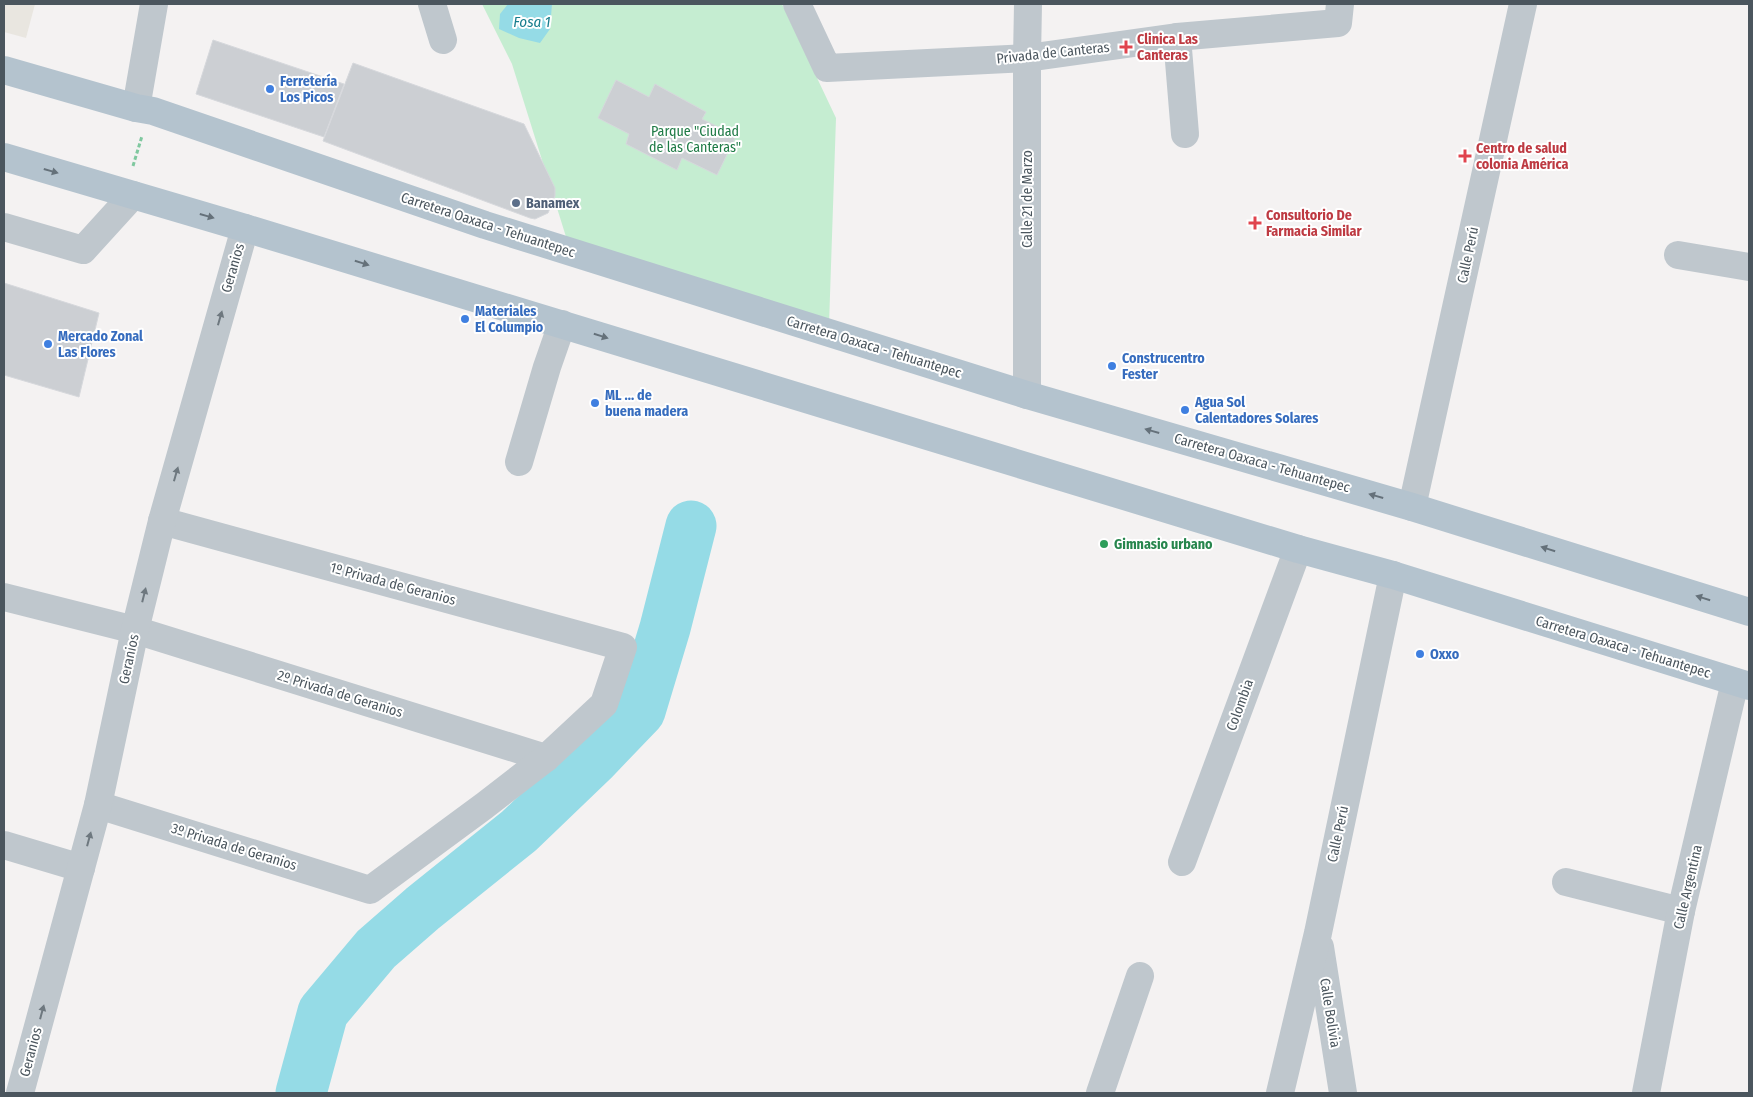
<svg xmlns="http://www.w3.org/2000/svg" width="1753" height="1097" font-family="'Fira Sans Condensed',sans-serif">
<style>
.commercial{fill:#e9e6e0}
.green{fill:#c5edd1}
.water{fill:#95dbe6}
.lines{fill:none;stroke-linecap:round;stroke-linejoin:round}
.river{stroke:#95dbe6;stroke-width:51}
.building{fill:#cccfd3;stroke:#d6d8dc}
.path{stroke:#7fc89f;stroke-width:3;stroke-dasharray:4 2.5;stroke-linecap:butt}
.minor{stroke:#bfc7cd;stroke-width:28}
.major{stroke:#b4c3ce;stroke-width:28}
.oneway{fill:#65717a}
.oneway2{fill:#6e787f}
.health-dot{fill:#e0444e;stroke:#fff;stroke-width:2}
.shop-dot{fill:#3f7fe0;stroke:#fff;stroke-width:2}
.service-dot{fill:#5c6f8a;stroke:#fff;stroke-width:2}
.leisure-dot{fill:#2e9e5b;stroke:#fff;stroke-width:2}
.labels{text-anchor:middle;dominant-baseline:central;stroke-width:4;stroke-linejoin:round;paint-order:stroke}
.health-label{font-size:14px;font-weight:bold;fill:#be3a42;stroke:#fff;text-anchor:start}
.street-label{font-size:14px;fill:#4b565e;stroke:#fff}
.shop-label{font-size:14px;font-weight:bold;fill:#366cbe;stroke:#fff;text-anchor:start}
.park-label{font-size:14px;fill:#1f7b46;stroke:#fff}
.service-label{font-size:14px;font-weight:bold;fill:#4e5e75;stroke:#fff;text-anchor:start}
.leisure-label{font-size:14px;font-weight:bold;fill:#27864d;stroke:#fff;text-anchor:start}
.water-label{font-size:15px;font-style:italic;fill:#177d8d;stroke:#fff}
</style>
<rect width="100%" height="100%" fill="#f4f2f2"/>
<path class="commercial" d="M4,4H35L26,38L4,32Z"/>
<path class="green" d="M482,4H782L836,118L829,325L567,240L512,64Z"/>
<path class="water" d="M508,4H552L550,29L540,43L519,38L499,29L500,14Z"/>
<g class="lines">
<path class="river" d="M301,1093L323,1012L376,949L423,908L519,831L594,759L640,711L665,628L691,526"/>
</g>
<g class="building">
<path d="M213,40L344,84L324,137L196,94Z"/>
<path d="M353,63L524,124L555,188V196L548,213L535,219L530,218L323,141Z"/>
<path d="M616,80L649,97L655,84L706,112L702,119L736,136L717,175L682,158L677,170L626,144L629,134L598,118Z"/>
<path d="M4,283L99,313L79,397L4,375Z"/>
</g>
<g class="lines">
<path class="path" d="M133,166L142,136"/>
<g class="minor">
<path d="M432,4L443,40"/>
<path d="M797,4L827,68L1027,58L1177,37L1338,23L1340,4"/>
<path d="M1177,37L1185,134"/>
<path d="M136,108L154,4"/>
<path d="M4,227L83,250L133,195"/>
<path d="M1678,255L1749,267"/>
<path d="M1027,395V58L1028,4"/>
<path d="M519,462L547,367L562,324"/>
<path d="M1412,507L1523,4"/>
<path d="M4,597L135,630L546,758"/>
<path d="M98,805L370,890L484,806L546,758L604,704L623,647L162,521"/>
<path d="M4,845L81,868"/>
<path d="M1182,862L1298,549"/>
<path d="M1566,882L1681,911"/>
<path d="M1320,947L1343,1093"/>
<path d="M20,1093L98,805L135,630L162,521L245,228"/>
<path d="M1100,1093L1140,976"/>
<path d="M1280,1093L1318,933L1393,575"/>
<path d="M1646,1093L1681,911L1735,682"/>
</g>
<g class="major">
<path d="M4,70L136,108L153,111L485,225L1027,395L1412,507L1749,612"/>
<path d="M4,157L245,228L1298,549L1393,575L1749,686"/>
</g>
</g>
<defs><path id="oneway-solid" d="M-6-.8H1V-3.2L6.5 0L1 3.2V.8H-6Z" transform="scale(1.25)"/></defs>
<g class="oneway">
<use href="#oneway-solid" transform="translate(51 171) rotate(16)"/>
<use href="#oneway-solid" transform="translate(207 216) rotate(16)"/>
<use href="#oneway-solid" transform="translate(362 263) rotate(17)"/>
<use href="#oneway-solid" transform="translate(601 336) rotate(17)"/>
<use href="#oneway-solid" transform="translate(1152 431) rotate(-164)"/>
<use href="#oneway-solid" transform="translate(1376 496) rotate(-164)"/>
<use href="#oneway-solid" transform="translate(1548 549) rotate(-163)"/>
<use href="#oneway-solid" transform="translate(1703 598) rotate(-163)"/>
</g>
<g class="oneway2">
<use href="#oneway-solid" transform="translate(220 318) rotate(-74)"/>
<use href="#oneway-solid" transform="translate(176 474) rotate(-74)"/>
<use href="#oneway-solid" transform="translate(144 595) rotate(-76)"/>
<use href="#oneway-solid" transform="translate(89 839) rotate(-75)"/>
<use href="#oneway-solid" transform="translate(42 1012) rotate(-75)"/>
</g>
<g class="health-dot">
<path d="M1123.5 39.5h5v5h5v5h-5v5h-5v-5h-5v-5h5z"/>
<path d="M1462.5 148.5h5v5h5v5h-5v5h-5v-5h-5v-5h5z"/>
<path d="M1252.5 215.5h5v5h5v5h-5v5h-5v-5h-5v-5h5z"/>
</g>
<g class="shop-dot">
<circle cx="270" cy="89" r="5"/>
<circle cx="465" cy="319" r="5"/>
<circle cx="48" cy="344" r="5"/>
<circle cx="1112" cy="366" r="5"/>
<circle cx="595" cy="403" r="5"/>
<circle cx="1185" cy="410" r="5"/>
<circle cx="1420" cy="654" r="5"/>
</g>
<circle class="service-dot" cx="516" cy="203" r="5"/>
<circle class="leisure-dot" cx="1104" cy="544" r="5"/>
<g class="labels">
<g class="health-label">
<text x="1137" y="39">Clinica Las<tspan x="1137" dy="16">Canteras</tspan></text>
<text x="1476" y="148">Centro de salud<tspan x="1476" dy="16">colonia América</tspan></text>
<text x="1266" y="215">Consultorio De<tspan x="1266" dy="16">Farmacia Similar</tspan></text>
</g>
<g class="street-label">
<text transform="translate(1053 53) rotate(-6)">Privada de Canteras</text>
<text transform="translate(1027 199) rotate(-90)">Calle 21 de Marzo</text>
<text transform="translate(488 225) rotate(18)">Carretera Oaxaca - Tehuantepec</text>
<text transform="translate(1468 255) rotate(-78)">Calle Perú</text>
<text transform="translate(233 268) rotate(-74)">Geranios</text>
<text transform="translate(874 347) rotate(17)">Carretera Oaxaca - Tehuantepec</text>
<text transform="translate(1262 463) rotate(16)">Carretera Oaxaca - Tehuantepec</text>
<text transform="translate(393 584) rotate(15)">1º Privada de Geranios</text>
<text transform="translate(1623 647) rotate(17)">Carretera Oaxaca - Tehuantepec</text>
<text transform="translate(129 659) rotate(-78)">Geranios</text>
<text transform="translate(340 694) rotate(17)">2º Privada de Geranios</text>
<text transform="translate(1240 705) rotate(-70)">Colombia</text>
<text transform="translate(1338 834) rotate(-78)">Calle Perú</text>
<text transform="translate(234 847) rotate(17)">3º Privada de Geranios</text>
<text transform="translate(1688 887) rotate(-77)">Calle Argentina</text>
<text transform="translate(1330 1013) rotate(81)">Calle Bolivia</text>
<text transform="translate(31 1052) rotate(-75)">Geranios</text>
</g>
<g class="shop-label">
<text x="280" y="81">Ferretería<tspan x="280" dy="16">Los Picos</tspan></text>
<text x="475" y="311">Materiales<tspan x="475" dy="16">El Columpio</tspan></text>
<text x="58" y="336">Mercado Zonal<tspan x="58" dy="16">Las Flores</tspan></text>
<text x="1122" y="358">Construcentro<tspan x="1122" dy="16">Fester</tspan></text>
<text x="605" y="395">ML ... de<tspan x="605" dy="16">buena madera</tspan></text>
<text x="1195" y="402">Agua Sol<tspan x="1195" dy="16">Calentadores Solares</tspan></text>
<text x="1430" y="654">Oxxo</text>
</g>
<g class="park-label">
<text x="695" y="131">Parque "Ciudad<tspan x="695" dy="16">de las Canteras"</tspan></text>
</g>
<g class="service-label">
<text x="526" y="203">Banamex</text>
</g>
<g class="leisure-label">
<text x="1114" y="544">Gimnasio urbano</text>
</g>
<g class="water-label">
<text x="532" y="22">Fosa 1</text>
</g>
</g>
<rect width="1753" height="1097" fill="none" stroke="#4b565e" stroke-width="10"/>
</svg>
